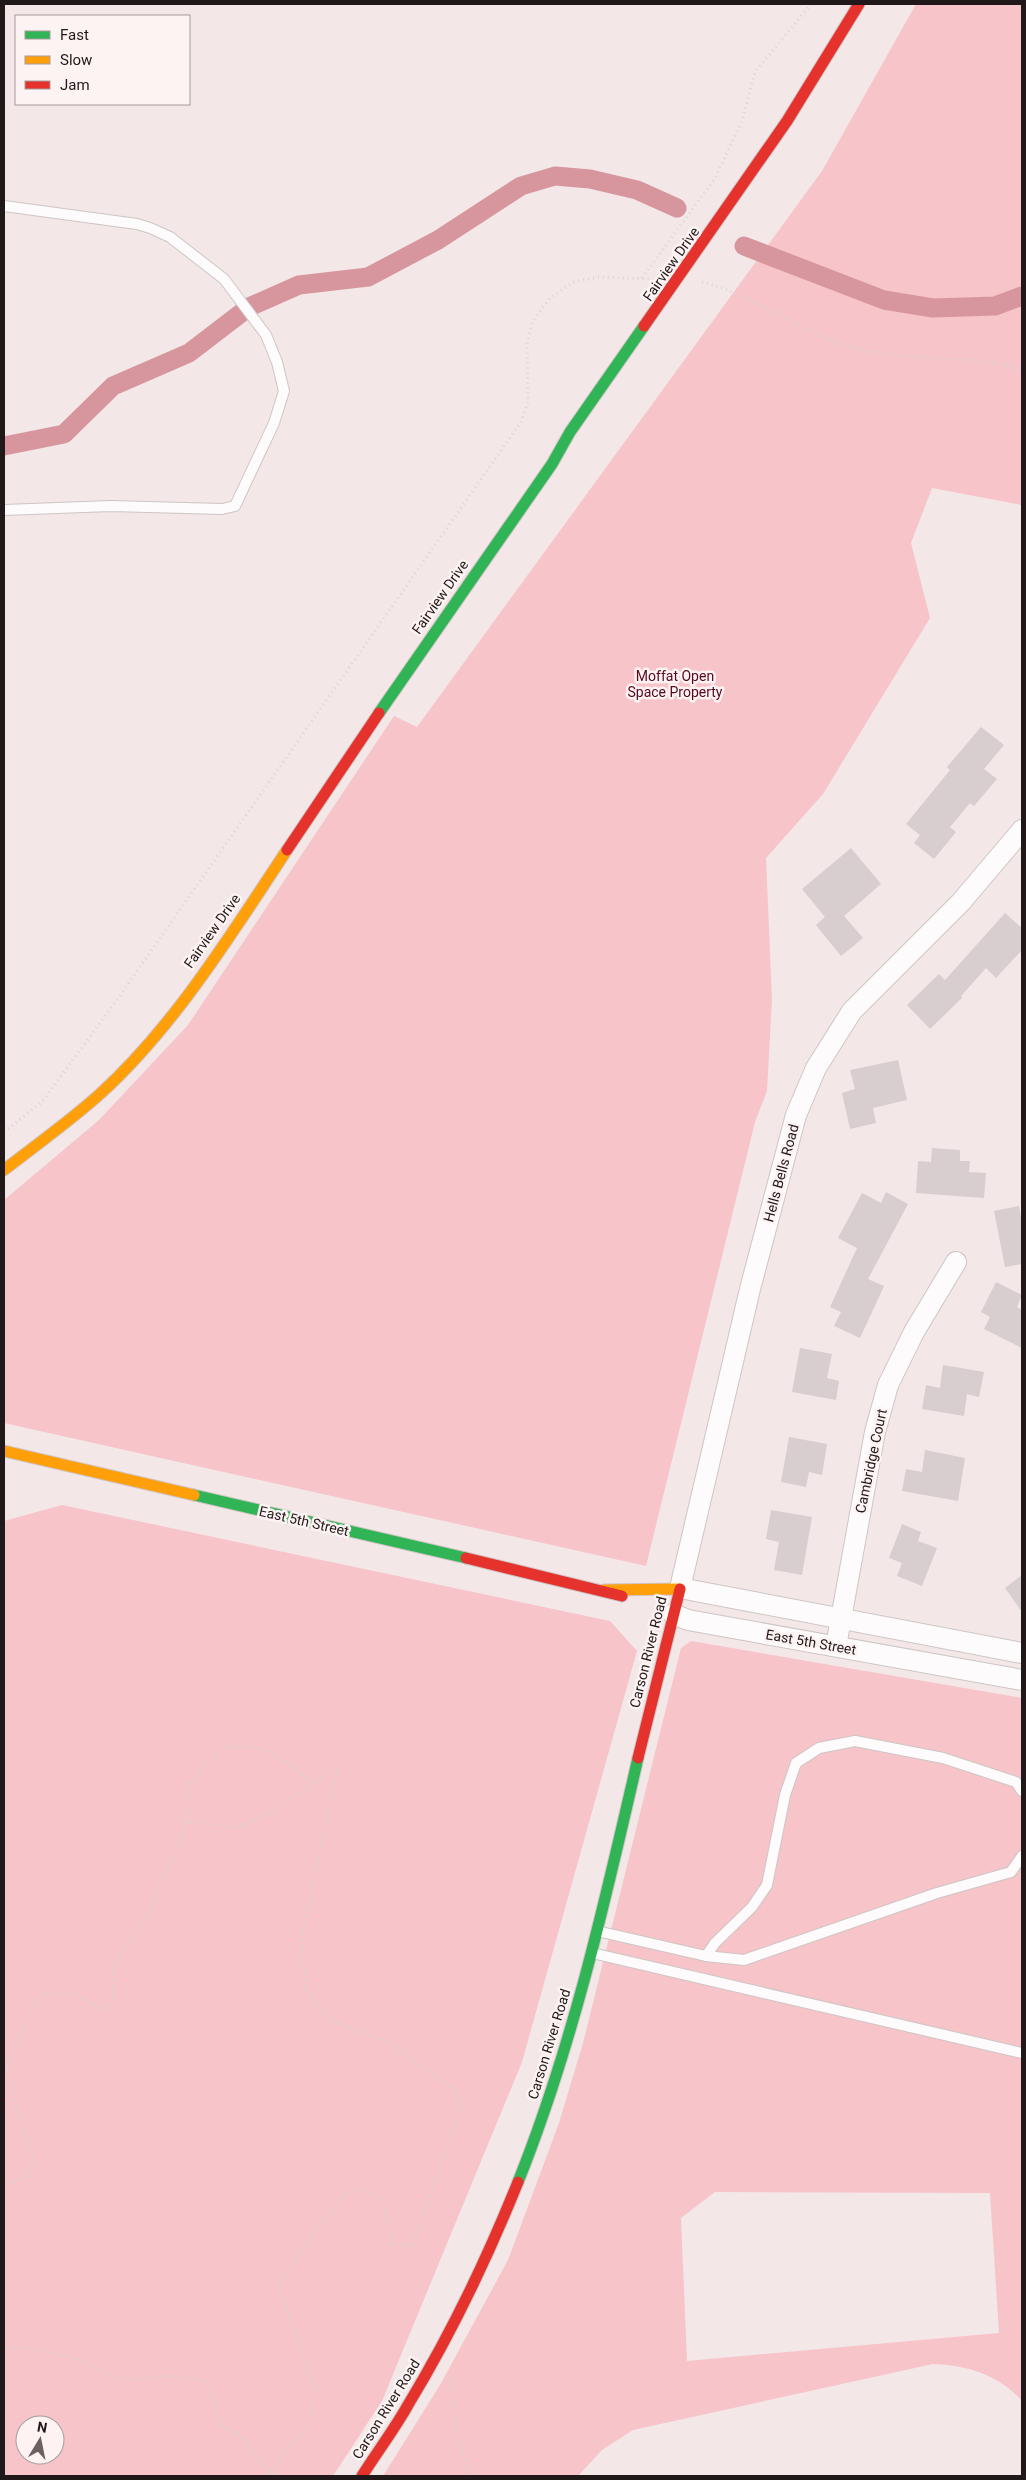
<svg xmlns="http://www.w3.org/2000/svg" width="1026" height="2480" font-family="Roboto,sans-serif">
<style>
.green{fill:#f7c4c9;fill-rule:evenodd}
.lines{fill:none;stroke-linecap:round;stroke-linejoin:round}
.canal{stroke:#d7969d;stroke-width:19}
.building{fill:#d8cecf}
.lane-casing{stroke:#cfc5c5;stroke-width:12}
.street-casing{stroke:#cfc5c5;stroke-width:22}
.fast-casing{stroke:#cfc5c5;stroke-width:13}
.slow-casing{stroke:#cfc5c5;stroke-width:13}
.jam-casing{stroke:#cfc5c5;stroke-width:13}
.path{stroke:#dad6d7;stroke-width:3;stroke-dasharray:1 4;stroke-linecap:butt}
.lane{stroke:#fdfbfc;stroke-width:10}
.street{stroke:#fdfbfc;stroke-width:20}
.fast{stroke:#30b455;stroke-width:11}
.slow{stroke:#ff9f0a;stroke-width:11}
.jam{stroke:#e5322d;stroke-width:11}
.labels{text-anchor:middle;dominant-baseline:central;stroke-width:5;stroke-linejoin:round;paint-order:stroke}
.street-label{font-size:14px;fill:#211919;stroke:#fdf3f3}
.park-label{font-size:14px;fill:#59071d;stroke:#fdf3f3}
</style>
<rect width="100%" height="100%" fill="#f3e7e8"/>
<g class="green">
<path d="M916,4H1022V505L932,488L911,543L930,618L823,794L766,858L772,999L767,1091L755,1122L646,1566L4,1423V1200L99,1120L188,1025L394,716L417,727L822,171Z"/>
<path d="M62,1505L610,1621L637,1651L522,2062L382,2401L333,2476H4V1521ZM25,2425H55V2455H25Z"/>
<path d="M691,1641L1022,1698V2401C999,2375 967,2365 933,2364L633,2430L602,2450L578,2476H383L440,2385L508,2260L559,2123L583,2043L681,1648ZM715,2192L990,2193L999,2333L687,2361L681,2218Z"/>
</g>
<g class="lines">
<g class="canal">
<path d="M744,246L884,300L933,308L995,306L1022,296"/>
<path d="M4,446L64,434L113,386L189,353L249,307L299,285L368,277L438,240L521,186L555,176L590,179L637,190L677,208"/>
</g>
</g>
<g class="building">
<path d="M981,727L1004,745L984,769L997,779L974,806L970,803L950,827L956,832L934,859L914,843L920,835L906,824L950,770L947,767Z"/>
<path d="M851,848L881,884L844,916L863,938L841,956L816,925L825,917L802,889Z"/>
<path d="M1005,913L1022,928V950L996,978L986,968L961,996L962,998L930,1029L907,1005L939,974L945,980Z"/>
<path d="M898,1060L907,1100L873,1108L876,1123L850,1129L842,1093L855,1089L850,1070Z"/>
<path d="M932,1148L960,1150V1161H970L969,1172L986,1173L984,1198L916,1193L918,1161L931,1162Z"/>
<path d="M886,1192L908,1204L868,1279L884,1286L860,1338L834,1326L841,1312L830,1307L857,1248L838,1238L862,1193L881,1203Z"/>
<path d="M1019,1206L1022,1223V1264L1005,1267L994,1211Z"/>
<path d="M996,1282L1022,1295L1017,1307L1022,1310V1348L984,1329L990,1317L981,1312Z"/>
<path d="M800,1348L832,1354L827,1378L839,1381L836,1400L792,1392Z"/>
<path d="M943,1365L984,1372L979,1397L967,1394L964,1416L922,1409L926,1385L940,1388Z"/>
<path d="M789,1437L827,1444L822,1475L809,1472L806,1487L781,1482Z"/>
<path d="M925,1450L965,1458L958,1501L902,1491L906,1469L922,1472Z"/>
<path d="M771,1510L812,1517L802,1575L774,1570L779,1542L766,1539Z"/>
<path d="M902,1524L921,1532L918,1541L937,1548L922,1586L897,1576L902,1563L889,1558Z"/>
<path d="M1022,1575V1612L1005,1588Z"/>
</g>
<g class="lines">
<g class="lane-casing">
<g id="lane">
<path d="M4,206L137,224L150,228L170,237L224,279L266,335L277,362L284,391L274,423L235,506L222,509L111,506L4,510"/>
<path d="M597,1931L706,1956L744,1960L937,1893L1011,1872L1022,1856"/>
<path d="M592,1953L1022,2053"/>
<path d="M706,1956L715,1943L752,1907L767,1885L785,1795L796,1763L819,1748L855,1741L943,1758L1016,1782L1022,1791"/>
</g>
</g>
<g class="street-casing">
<g id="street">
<path d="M1022,830L961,902L852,1011L816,1068L796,1115L750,1289L680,1588L1022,1653"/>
<path d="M673,1614L688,1620L1022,1680"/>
<path d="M836,1646L875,1432L888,1385L914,1332L956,1262"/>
</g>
</g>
<g class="fast-casing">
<g id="fast">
<path d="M379,713L552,464L570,432L644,326"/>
<path d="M194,1495L466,1558"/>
<path d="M518,2182C573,2045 605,1901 638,1758"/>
</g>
</g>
<g class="slow-casing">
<g id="slow">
<path d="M4,1170C36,1145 70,1121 100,1094C174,1027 232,933 287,850"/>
<path d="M4,1451L194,1495"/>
<path d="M604,1590L680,1589"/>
</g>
</g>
<g class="jam-casing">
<g id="jam">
<path d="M644,326L787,121L859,4"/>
<path d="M287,850L379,713"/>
<path d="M466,1558L622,1596"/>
<path d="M638,1758L680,1589"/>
<path d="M362,2476C377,2452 394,2430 408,2405C451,2334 487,2259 518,2182"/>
</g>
</g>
<g class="path">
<path d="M642,278L714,180L742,121L755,72L811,4"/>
<path d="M702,282C756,295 802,335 856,348C876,352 897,356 917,357C952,360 989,357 1022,371"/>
<path d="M4,1132L42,1102L114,1004L521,422L528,402L527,342L533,321L550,298L574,282L599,277L650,279"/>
<path d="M186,1821L238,1828L271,1812L314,1782"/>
<path d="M4,2181L15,2182L29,2175L34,2155L17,2111L8,2066L22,2029L41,1994H73L101,2009L114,2002V1965L148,1917L159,1884L178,1849L186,1821L190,1784L206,1764L227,1746L258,1747L284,1760L312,1783L330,1769"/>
<path d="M4,2347H23L69,2356L118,2377L128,2379L174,2376L207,2381L221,2425L238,2434L270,2472"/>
<path d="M451,2376L456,2429L470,2476"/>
<path d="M270,2472L281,2476"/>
<path d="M268,2476L308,2424L316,2392L278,2284L323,2220L349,2192L367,2190L384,2201L393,2245L413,2246L461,2107L455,2090L386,2041L330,2020L307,1991L301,1941L339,1764"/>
</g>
<use href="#lane" class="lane"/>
<use href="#street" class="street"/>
<use href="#fast" class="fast"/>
<use href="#slow" class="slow"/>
<use href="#jam" class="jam"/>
</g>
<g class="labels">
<g class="street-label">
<text transform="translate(671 264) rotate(-55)">Fairview Drive</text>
<text transform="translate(440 597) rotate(-55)">Fairview Drive</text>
<text transform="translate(212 931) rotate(-55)">Fairview Drive</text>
<text transform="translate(781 1173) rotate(-75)">Hells Bells Road</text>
<text transform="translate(871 1461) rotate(-78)">Cambridge Court</text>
<text transform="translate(304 1521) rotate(13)">East 5th Street</text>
<text transform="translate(811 1642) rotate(10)">East 5th Street</text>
<text transform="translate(648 1652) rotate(-76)">Carson River Road</text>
<text transform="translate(549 2044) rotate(-73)">Carson River Road</text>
<text transform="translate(386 2409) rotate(-58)">Carson River Road</text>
</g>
<g class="park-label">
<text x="675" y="676">Moffat Open<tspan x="675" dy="16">Space Property</tspan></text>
</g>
</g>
<rect width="1026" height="2480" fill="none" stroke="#211919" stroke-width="10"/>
<rect x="15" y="15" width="175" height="90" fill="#fdf3f3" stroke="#a59c9c"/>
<rect x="25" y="31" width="25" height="8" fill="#30b455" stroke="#a59c9c"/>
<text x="60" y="40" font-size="15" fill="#211919">Fast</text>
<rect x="25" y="56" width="25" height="8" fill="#ff9f0a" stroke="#a59c9c"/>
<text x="60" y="65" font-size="15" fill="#211919">Slow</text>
<rect x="25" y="81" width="25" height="8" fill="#e5322d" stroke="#a59c9c"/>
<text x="60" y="90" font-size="15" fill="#211919">Jam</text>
<g transform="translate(40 2440) rotate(10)"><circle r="24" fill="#fdf3f3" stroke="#a59c9c"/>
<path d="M0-4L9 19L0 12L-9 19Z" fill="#6a6161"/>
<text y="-8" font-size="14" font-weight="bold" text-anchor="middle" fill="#211919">N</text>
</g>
</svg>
